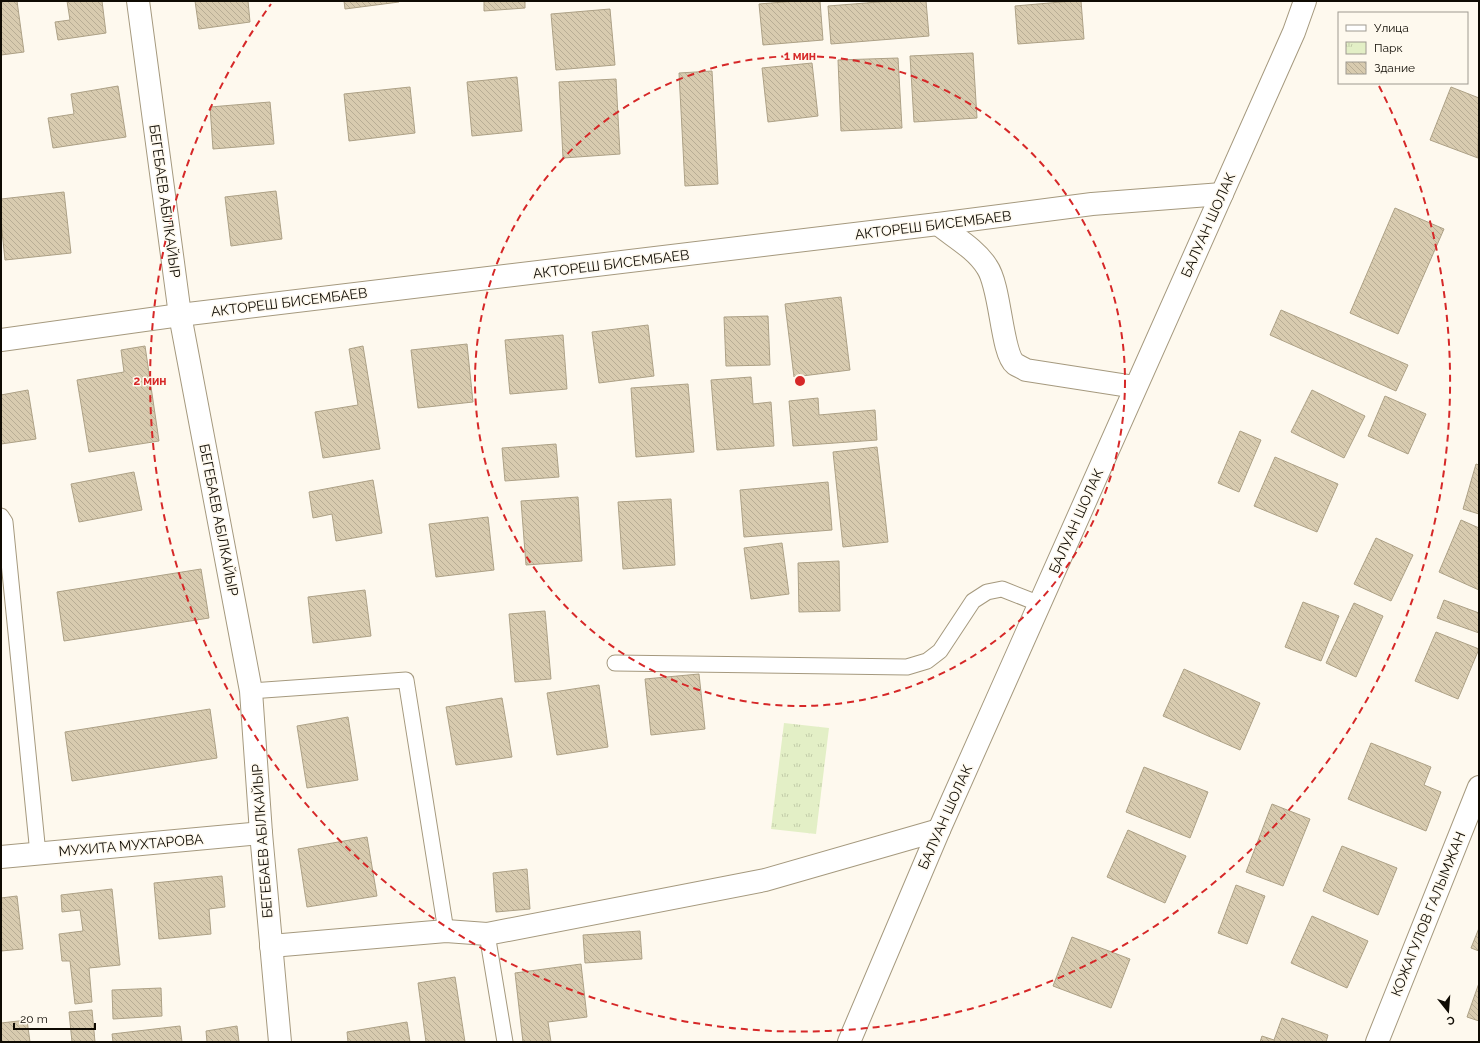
<svg xmlns="http://www.w3.org/2000/svg" width="1480" height="1043" font-family="Raleway,sans-serif">
<style>
.park{fill:url(#park-tufts)}
.building{fill:url(#building-back-hatch);stroke:#ada186}
.lines{fill:none;stroke-linecap:round;stroke-linejoin:round}
.service-casing{stroke:#a5997e;stroke-width:17}
.minor-casing{stroke:#a5997e;stroke-width:24}
.service{stroke:#fff;stroke-width:15}
.minor{stroke:#fff;stroke-width:22}
.ring{fill:none;stroke:#d62828;stroke-width:2;stroke-dasharray:7 5}
.labels{text-anchor:middle;dominant-baseline:central;stroke-width:3;stroke-linejoin:round;paint-order:stroke}
.street-label{font-size:14px;fill:#0f0b03;stroke:#fef9ee}
.centre{fill:#d62828;stroke:#fef9ee;stroke-width:2}
.ring-label{font-size:12px;text-anchor:middle;font-weight:bold;fill:#d62828;stroke:#fef9ee;stroke-width:3;stroke-linejoin:round;paint-order:stroke}
</style>
<defs>
<pattern id="park-tufts" width="24" height="20" patternUnits="userSpaceOnUse"><rect width="24" height="20" fill="#e3efc6"/><path d="M3 7l-1-3M5 7V3M7 7l1-3M15 17l-1-3M17 17v-4M19 17l1-3" fill="none" stroke="#c2cca8"/></pattern>
<pattern id="building-back-hatch" width="6" height="6" patternUnits="userSpaceOnUse"><rect width="6" height="6" fill="#d8cbaf"/><path d="M-1 5l2 2M0 0l6 6M5-1l2 2" fill="none" stroke="#b8ad95"/></pattern>
</defs>
<rect width="100%" height="100%" fill="#fef9ee"/>
<path class="park" d="M784,723L829,728L816,834L771,829Z"/>
<g class="building">
<path d="M1,1H17L24,52L1,55Z"/>
<path d="M67,1H102L106,33L58,40L55,22L70,20Z"/>
<path d="M195,1H248L250,22L199,29Z"/>
<path d="M344,1H399V2L345,9Z"/>
<path d="M484,1H525V8L484,11Z"/>
<path d="M796,1H820L823,40L763,45L759,4Z"/>
<path d="M891,1H926L929,36L831,44L828,6Z"/>
<path d="M1072,1H1081L1084,39L1018,44L1015,6Z"/>
<path d="M610,9L615,65L556,70L551,14Z"/>
<path d="M973,53L977,118L914,122L910,56Z"/>
<path d="M898,58L902,128L841,131L838,60Z"/>
<path d="M812,63L818,116L768,122L762,68Z"/>
<path d="M712,71L718,184L685,186L679,73Z"/>
<path d="M517,77L522,131L472,136L467,82Z"/>
<path d="M616,79L620,154L563,158L559,82Z"/>
<path d="M118,86L126,137L53,148L48,118L74,114L71,94Z"/>
<path d="M410,87L415,133L349,141L344,94Z"/>
<path d="M1451,87L1479,98L1478,158L1430,140Z"/>
<path d="M270,102L274,144L213,149L210,107Z"/>
<path d="M276,191L282,239L231,246L225,197Z"/>
<path d="M64,192L71,253L5,260L1,221V199Z"/>
<path d="M1395,208L1444,229L1398,334L1350,313Z"/>
<path d="M841,297L850,370L794,377L785,304Z"/>
<path d="M1281,310L1408,365L1396,391L1270,335Z"/>
<path d="M768,316L770,365L726,366L724,317Z"/>
<path d="M648,325L654,376L599,383L592,332Z"/>
<path d="M563,335L567,389L510,394L505,340Z"/>
<path d="M467,344L473,402L418,408L411,350Z"/>
<path d="M145,346L159,441L89,452L77,380L124,372L121,350Z"/>
<path d="M363,346L380,449L323,458L315,412L358,405L349,349Z"/>
<path d="M751,377L753,404L771,402L774,446L717,450L711,380Z"/>
<path d="M688,384L694,452L636,457L631,388Z"/>
<path d="M28,390L36,439L1,444V395Z"/>
<path d="M1312,390L1365,416L1344,458L1291,432Z"/>
<path d="M1385,396L1426,414L1408,454L1368,436Z"/>
<path d="M818,398L819,415L875,410L877,440L793,446L789,401Z"/>
<path d="M1240,431L1261,440L1239,492L1218,483Z"/>
<path d="M556,444L559,477L505,481L502,448Z"/>
<path d="M877,447L888,542L843,547L833,452Z"/>
<path d="M1275,457L1338,484L1317,532L1254,506Z"/>
<path d="M1476,464L1479,465V514L1463,509Z"/>
<path d="M134,472L142,510L79,522L71,484Z"/>
<path d="M373,480L382,533L336,541L332,514L313,518L309,492Z"/>
<path d="M828,482L832,530L744,537L740,490Z"/>
<path d="M578,497L582,561L526,565L521,501Z"/>
<path d="M671,499L675,565L623,569L618,502Z"/>
<path d="M488,517L494,570L436,577L429,524Z"/>
<path d="M1461,520L1479,528V590L1439,572Z"/>
<path d="M1376,538L1413,555L1391,601L1354,584Z"/>
<path d="M782,543L789,594L751,599L744,548Z"/>
<path d="M839,561L840,611L799,612L798,563Z"/>
<path d="M201,569L209,618L64,641L57,592Z"/>
<path d="M365,590L371,636L313,643L308,597Z"/>
<path d="M1444,600L1479,613V633L1437,618Z"/>
<path d="M1303,602L1339,616L1321,661L1285,647Z"/>
<path d="M1354,603L1383,616L1356,677L1326,663Z"/>
<path d="M545,611L551,679L515,682L509,614Z"/>
<path d="M1436,632L1479,649L1458,699L1415,681Z"/>
<path d="M1184,669L1260,703L1240,750L1163,716Z"/>
<path d="M699,674L705,729L651,735L645,679Z"/>
<path d="M599,685L608,747L557,755L547,693Z"/>
<path d="M502,698L512,757L456,765L446,707Z"/>
<path d="M210,709L217,758L72,781L65,732Z"/>
<path d="M348,717L358,780L307,788L297,726Z"/>
<path d="M1371,743L1431,767L1424,785L1441,792L1426,831L1348,799Z"/>
<path d="M1144,767L1208,792L1190,838L1126,812Z"/>
<path d="M1272,804L1310,819L1283,886L1246,872Z"/>
<path d="M1128,830L1186,856L1165,903L1107,877Z"/>
<path d="M367,837L377,896L307,907L298,849Z"/>
<path d="M1342,846L1397,868L1378,915L1323,891Z"/>
<path d="M527,869L530,909L496,912L493,873Z"/>
<path d="M222,876L225,907L209,909L211,934L159,939L154,883Z"/>
<path d="M1236,885L1265,896L1247,944L1218,933Z"/>
<path d="M112,889L120,965L89,968L92,1002L75,1004L70,961H62L59,934L83,931L80,910L62,912L61,895Z"/>
<path d="M17,896L23,949L1,951V898Z"/>
<path d="M1312,916L1368,941L1347,988L1291,963Z"/>
<path d="M1479,928V951L1471,948Z"/>
<path d="M640,931L642,959L585,963L583,935Z"/>
<path d="M1072,937L1130,959L1111,1008L1053,986Z"/>
<path d="M581,964L587,1017L548,1022L551,1042H523L515,973Z"/>
<path d="M455,977L465,1042H426L418,983Z"/>
<path d="M1479,983V1021L1467,1017Z"/>
<path d="M161,988L162,1016L113,1019L112,990Z"/>
<path d="M92,1010L95,1042H72L69,1012Z"/>
<path d="M1282,1018L1328,1035L1326,1042H1260L1262,1036L1274,1040Z"/>
<path d="M27,1020L30,1042H1V1023Z"/>
<path d="M407,1022L410,1042H348L347,1032Z"/>
<path d="M180,1026L182,1042H113L112,1034Z"/>
<path d="M237,1026L239,1042H207L206,1031Z"/>
</g>
<g class="lines">
<g class="service-casing">
<g id="service">
<path d="M1,516L5,522L38,854"/>
<path d="M615,663L907,667L927,661L940,651L973,601L987,592L1002,589L1040,604"/>
<path d="M251,691L406,680L446,931"/>
<path d="M487,934L505,1042"/>
</g>
</g>
<g class="minor-casing">
<g id="minor">
<path d="M138,1L180,315L251,691L261,833L280,1042"/>
<path d="M938,224C954,237 976,249 987,267C1001,287 1001,352 1015,364C1018,366 1023,368 1026,370L1135,387"/>
<path d="M1,340L180,315L938,224L1092,204L1222,194"/>
<path d="M1,857L261,833"/>
<path d="M271,946L446,931L487,934L765,880L939,830"/>
<path d="M849,1042L939,830L1294,32L1305,1"/>
<path d="M1377,1042L1479,787"/>
</g>
</g>
<use href="#service" class="service"/>
<use href="#minor" class="minor"/>
</g>
<g class="ring">
<circle cx="800" cy="381" r="325"/>
<path d="M1379 86A650 650 0 1 1 271 4"/>
</g>
<g class="labels">
<g class="street-label">
<text transform="translate(165 201) rotate(82)">БЕГЕБАЕВ АБІЛКАЙЫР</text>
<text transform="translate(933 225) rotate(-7)">АКТОРЕШ БИСЕМБАЕВ</text>
<text transform="translate(1208 225) rotate(-66)">БАЛУАН ШОЛАК</text>
<text transform="translate(611 264) rotate(-7)">АКТОРЕШ БИСЕМБАЕВ</text>
<text transform="translate(289 302) rotate(-7)">АКТОРЕШ БИСЕМБАЕВ</text>
<text transform="translate(219 520) rotate(79)">БЕГЕБАЕВ АБІЛКАЙЫР</text>
<text transform="translate(1076 521) rotate(-66)">БАЛУАН ШОЛАК</text>
<text transform="translate(945 817) rotate(-66)">БАЛУАН ШОЛАК</text>
<text transform="translate(262 841) rotate(-94)">БЕГЕБАЕВ АБІЛКАЙЫР</text>
<text transform="translate(131 845) rotate(-5)">МУХИТА МУХТАРОВА</text>
<text transform="translate(1428 914) rotate(-68)">КОЖАГУЛОВ ГАЛЫМЖАН</text>
</g>
</g>
<circle cx="800" cy="381" r="6" class="centre"/>
<g class="ring-label">
<text x="800" y="60">1 мин</text>
<text x="150" y="385">2 мин</text>
</g>
<rect width="1480" height="1043" fill="none" stroke="#0f0b03" stroke-width="4"/>
<rect x="1338" y="12" width="130" height="72" fill="#fef9ee" stroke="#9e9a90"/>
<rect x="1346" y="25" width="20" height="6" fill="#ffffff" stroke="#9e9a90"/>
<text x="1374" y="32" font-size="12" fill="#0f0b03">Улица</text>
<rect x="1346" y="42" width="20" height="12" fill="url(#park-tufts)" stroke="#9e9a90"/>
<text x="1374" y="52" font-size="12" fill="#0f0b03">Парк</text>
<rect x="1346" y="62" width="20" height="12" fill="url(#building-back-hatch)" stroke="#9e9a90"/>
<text x="1374" y="72" font-size="12" fill="#0f0b03">Здание</text>
<g transform="translate(1448 1011) rotate(163)" stroke="#fef9ee" stroke-width="3" paint-order="stroke">
<path d="M0-3L7 15L0 10L-7 15Z" fill="#0f0b03"/>
<text y="-6" font-size="11" font-weight="bold" text-anchor="middle" fill="#0f0b03">С</text>
</g>
<path d="M14 1023v6h81v-6" fill="none" stroke="#0f0b03" stroke-width="2"/>
<text x="20" y="1023" font-size="12" fill="#0f0b03" stroke="#fef9ee" stroke-width="3" paint-order="stroke">20 m</text>
</svg>
